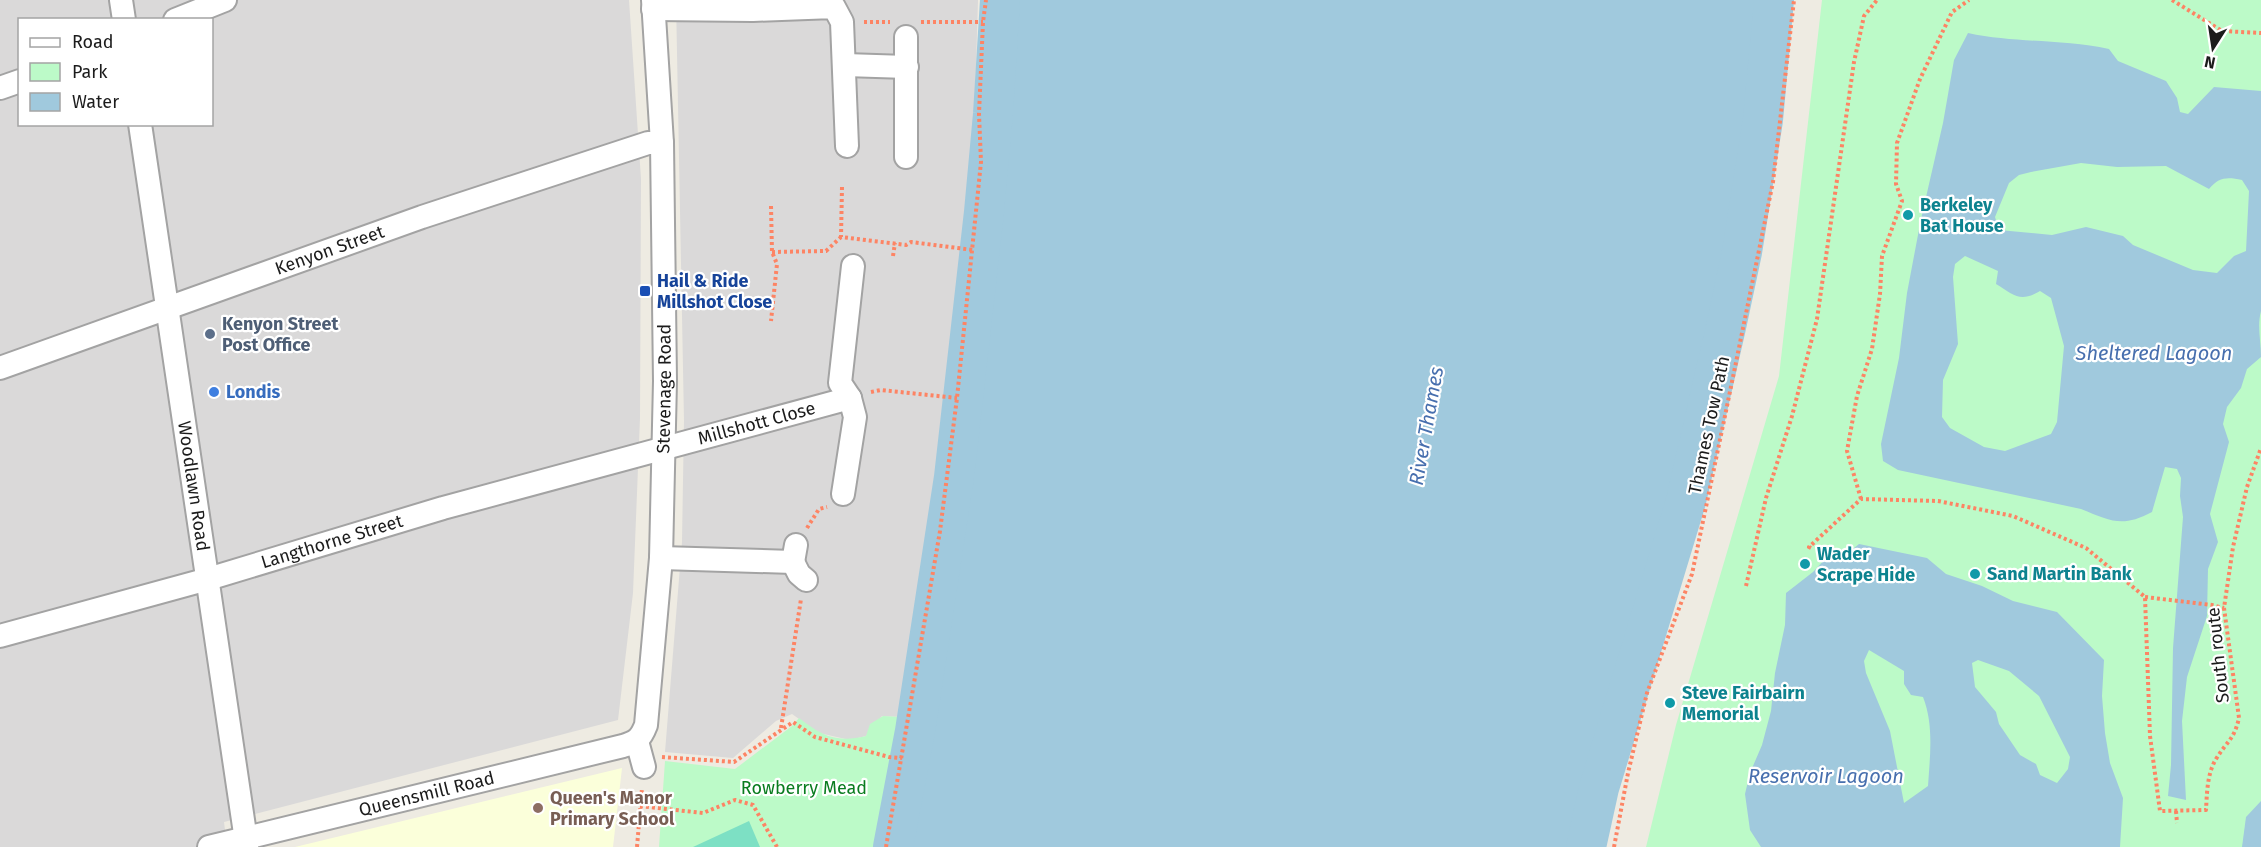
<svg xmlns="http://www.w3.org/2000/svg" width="2261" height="847" font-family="'Fira Sans',sans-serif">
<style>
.residential{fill:#dad9d9;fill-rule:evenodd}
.education{fill:#fbffda}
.park{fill:#bcfac8}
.pitch{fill:#7de0c4}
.water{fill:#a0c9dd;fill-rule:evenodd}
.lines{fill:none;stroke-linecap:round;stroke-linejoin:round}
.river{stroke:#a0c9dd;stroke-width:40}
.minor-casing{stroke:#a3a3a3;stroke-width:26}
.path{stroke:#fd8464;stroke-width:4;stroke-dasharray:3 3;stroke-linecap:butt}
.minor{stroke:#fff;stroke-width:22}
.culture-dot{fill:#0f9aa8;stroke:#fff;stroke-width:2}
.transit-dot{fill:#1a4fb4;stroke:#fff;stroke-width:2}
.service-dot{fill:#5c6f8a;stroke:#fff;stroke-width:2}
.shop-dot{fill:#3f7fe0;stroke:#fff;stroke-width:2}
.education-dot{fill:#8d6e63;stroke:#fff;stroke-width:2}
.labels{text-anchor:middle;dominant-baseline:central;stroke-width:4.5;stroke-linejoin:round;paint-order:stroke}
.culture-label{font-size:18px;font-weight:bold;fill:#0d838f;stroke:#fff;text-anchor:start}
.street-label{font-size:18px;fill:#1c1c1c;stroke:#fff}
.transit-label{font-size:18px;font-weight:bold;fill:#164399;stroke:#fff;text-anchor:start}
.service-label{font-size:18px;font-weight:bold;fill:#4e5e75;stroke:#fff;text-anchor:start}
.shop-label{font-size:18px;font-weight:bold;fill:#366cbe;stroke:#fff;text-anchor:start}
.park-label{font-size:18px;fill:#097c1f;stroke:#fff}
.education-label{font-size:18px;font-weight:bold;fill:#785e54;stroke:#fff;text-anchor:start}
.water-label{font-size:20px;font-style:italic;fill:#476fae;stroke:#fff}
</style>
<rect width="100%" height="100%" fill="#eeebe2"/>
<g class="residential">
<path d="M0,0H629L641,179L640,418L633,593L618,720L224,822L227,847H0ZM20,20H212V124H20Z"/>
<path d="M676,0H978L973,167L932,521L901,717L882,716L866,736L850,740L819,733L792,714L776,721L733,758L665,752L682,542L684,421Z"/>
</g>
<path class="education" d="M622,768L613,847H295Z"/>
<g class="park">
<path d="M1822,0H2261V847H1646L1676,725L1779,376Z"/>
<path d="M883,716L901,717L898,731H915L893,847H659L665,761L735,769L792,726L799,718C822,736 836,743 866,736L870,724Z"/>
</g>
<path class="pitch" d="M749,821L760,847H693Z"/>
<g class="water">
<path d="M1000,0H1774L1763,120L1742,252L1726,327L1686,501L1599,788L1586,847H893L915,731L954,477L984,212L993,114Z"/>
<path d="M1968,33C2014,43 2062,39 2109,49L2118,61L2166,81L2177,98L2180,112L2188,114L2214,87L2261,91V311C2257,326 2261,341 2261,357L2247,369L2241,388L2227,407L2223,424L2229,442L2210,514L2218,542L2208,569L2207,616L2187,677L2182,721L2186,800L2168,796L2171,765L2173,648L2183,517L2180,496L2181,478L2177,469L2165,467L2152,512C2122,528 2111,521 2081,509L1898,470L1883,461L1881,444L1899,358L1907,293L1921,219L1943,123L1954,60ZM2081,163L2117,167L2166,166L2209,189C2219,177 2227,177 2242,180L2249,191L2246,251L2234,256L2217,273L2193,270L2133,245L2123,236L2086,227L2052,235L1999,230L1995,217L2009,183L2019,175L2031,172ZM1965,256L1998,271L1996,284C2014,295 2020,303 2040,291L2051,298L2064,346L2057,422L2051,434L2005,451L1984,447L1950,428L1942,417L1943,380L1958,344L1953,277L1955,264Z"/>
<path d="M1859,544L1927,558L1946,574L1982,586L2013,601L2057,612L2104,660L2102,696L2105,733L2110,763L2123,798L2120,847H1761L1750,830L1745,794L1750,773L1762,745L1771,711L1775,673L1785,625L1786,593L1813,572L1828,556L1842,558ZM1869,650L1904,671V684L1911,695L1923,697C1934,725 1930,756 1928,786L1904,803L1890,731L1866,673L1864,661ZM1978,660L2009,671L2039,696L2070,757L2068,769L2057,783L2040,775L2036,764L2020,755L1999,724L1996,712L1975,687L1972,663Z"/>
<path d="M2261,801V847H2242L2246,817Z"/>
</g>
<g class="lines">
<g class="river">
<path d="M893,847L915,731L954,477L984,212L993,114L1000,0"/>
<path d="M1586,847L1599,788L1686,501L1726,327L1742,252L1763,120L1774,0"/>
</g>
<g class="minor-casing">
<g id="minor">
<path d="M121,0L124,20"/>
<path d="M653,9L753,10L834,7L842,22L847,146"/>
<path d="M175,20L225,0"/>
<path d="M845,65L907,67"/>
<path d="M0,88L20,81"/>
<path id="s1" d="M140,124L247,847"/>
<path d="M906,157V37"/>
<path id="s2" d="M0,368L422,217L648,143H662"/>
<path d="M850,398L840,383L853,266"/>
<path d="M661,558L793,562L796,545"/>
<path d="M793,562L799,574L806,580"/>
<path id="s3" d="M0,636L208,579L443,508L850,398L855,417L843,494"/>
<path d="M637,741L644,767"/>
<path id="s4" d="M209,847L623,746C637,742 641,738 646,725L661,558L665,381L662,143L653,0"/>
</g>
</g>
<g class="path">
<path d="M2172,0L2222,31L2261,33"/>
<path d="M864,22H890"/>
<path d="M921,22H983"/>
<path d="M842,187L841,237L906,245L911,242L973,250"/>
<path d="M771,206L772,252L777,264L771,321"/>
<path d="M772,252L826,251L841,237"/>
<path d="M893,256L895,243"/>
<path d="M871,392L881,390L957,398"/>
<path d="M1861,499L1847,451L1857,396L1872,349L1880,294L1882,256L1902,201L1896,184L1897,143L1920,79L1952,12L1969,0"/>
<path d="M807,528L819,509L827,507"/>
<path d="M1811,548L1809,547L1861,499L1938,501L2013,516L2086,548L2145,597L2150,736L2160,811L2206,810C2207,793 2207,774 2216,759C2227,741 2234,740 2239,718L2224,608L2233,547L2247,487L2261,448"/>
<path d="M1746,586L1766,498L1792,416L1817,319L1854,62L1864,16L1877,0"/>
<path d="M2145,597L2212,605L2224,608"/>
<path d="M781,728L801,599"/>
<path d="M662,757L734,762L793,722L815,737L889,757L902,758"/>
<path d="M640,806L703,813L735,800L753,805L777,847"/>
<path d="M2176,811L2177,823"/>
<path d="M637,847L642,788"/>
<path d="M886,847L940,531L957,398L981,162L979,114L983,22L986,0"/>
<path d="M1614,847L1628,773L1647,693L1692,574L1726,411L1773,182L1794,0"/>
</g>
<use href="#minor" class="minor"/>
</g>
<g class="culture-dot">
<circle cx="1908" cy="215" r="6"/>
<circle cx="1805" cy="564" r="6"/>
<circle cx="1975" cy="574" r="6"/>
<circle cx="1670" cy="703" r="6"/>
</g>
<rect class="transit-dot" x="639" y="285" width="12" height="12" rx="3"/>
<circle class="service-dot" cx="210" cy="334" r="6"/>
<circle class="shop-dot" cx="214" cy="392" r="6"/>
<circle class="education-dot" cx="538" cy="808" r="6"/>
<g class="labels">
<g class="culture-label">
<text x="1920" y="205">Berkeley<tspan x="1920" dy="21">Bat House</tspan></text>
<text x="1817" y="554">Wader<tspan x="1817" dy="21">Scrape Hide</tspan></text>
<text x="1987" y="574">Sand Martin Bank</text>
<text x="1682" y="693">Steve Fairbairn<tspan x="1682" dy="21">Memorial</tspan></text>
</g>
<g class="street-label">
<text stroke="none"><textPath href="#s2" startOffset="350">Kenyon Street</textPath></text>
<text stroke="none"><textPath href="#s4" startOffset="796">Stevenage Road</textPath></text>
<text stroke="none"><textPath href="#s3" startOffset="786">Millshott Close</textPath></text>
<text transform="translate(1709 425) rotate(-78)">Thames Tow Path</text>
<text stroke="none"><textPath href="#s1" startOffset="366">Woodlawn Road</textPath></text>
<text stroke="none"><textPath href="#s3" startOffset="345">Langthorne Street</textPath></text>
<text transform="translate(2218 655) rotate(-96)">South route</text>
<text stroke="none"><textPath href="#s4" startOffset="224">Queensmill Road</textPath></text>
</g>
<g class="transit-label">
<text x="657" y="281">Hail &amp; Ride<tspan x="657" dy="21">Millshot Close</tspan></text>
</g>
<g class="service-label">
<text x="222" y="324">Kenyon Street<tspan x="222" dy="21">Post Office</tspan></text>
</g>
<g class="shop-label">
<text x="226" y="392">Londis</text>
</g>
<g class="park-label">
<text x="804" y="788">Rowberry Mead</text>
</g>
<g class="education-label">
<text x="550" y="798">Queen's Manor<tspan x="550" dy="21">Primary School</tspan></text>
</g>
<g class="water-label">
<text x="2154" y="353">Sheltered Lagoon</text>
<text transform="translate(1426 426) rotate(-80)">River Thames</text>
<text x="1826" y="776">Reservoir Lagoon</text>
</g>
</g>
<rect x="18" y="18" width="195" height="108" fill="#ffffff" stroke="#a4a4a4" stroke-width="1.5"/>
<rect x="30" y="38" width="30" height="9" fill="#ffffff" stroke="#a4a4a4" stroke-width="1.5"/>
<text x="72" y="48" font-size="18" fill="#1c1c1c">Road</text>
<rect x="30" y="63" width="30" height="18" fill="#bcfac8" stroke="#a4a4a4" stroke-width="1.5"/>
<text x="72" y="78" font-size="18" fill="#1c1c1c">Park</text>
<rect x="30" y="93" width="30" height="18" fill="#a0c9dd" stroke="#a4a4a4" stroke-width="1.5"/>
<text x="72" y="108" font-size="18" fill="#1c1c1c">Water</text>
<g transform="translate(2213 48) rotate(192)" stroke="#ffffff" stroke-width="4.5" paint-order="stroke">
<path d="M0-4.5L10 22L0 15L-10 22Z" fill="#1c1c1c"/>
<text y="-9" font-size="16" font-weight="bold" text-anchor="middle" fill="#1c1c1c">N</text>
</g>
</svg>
